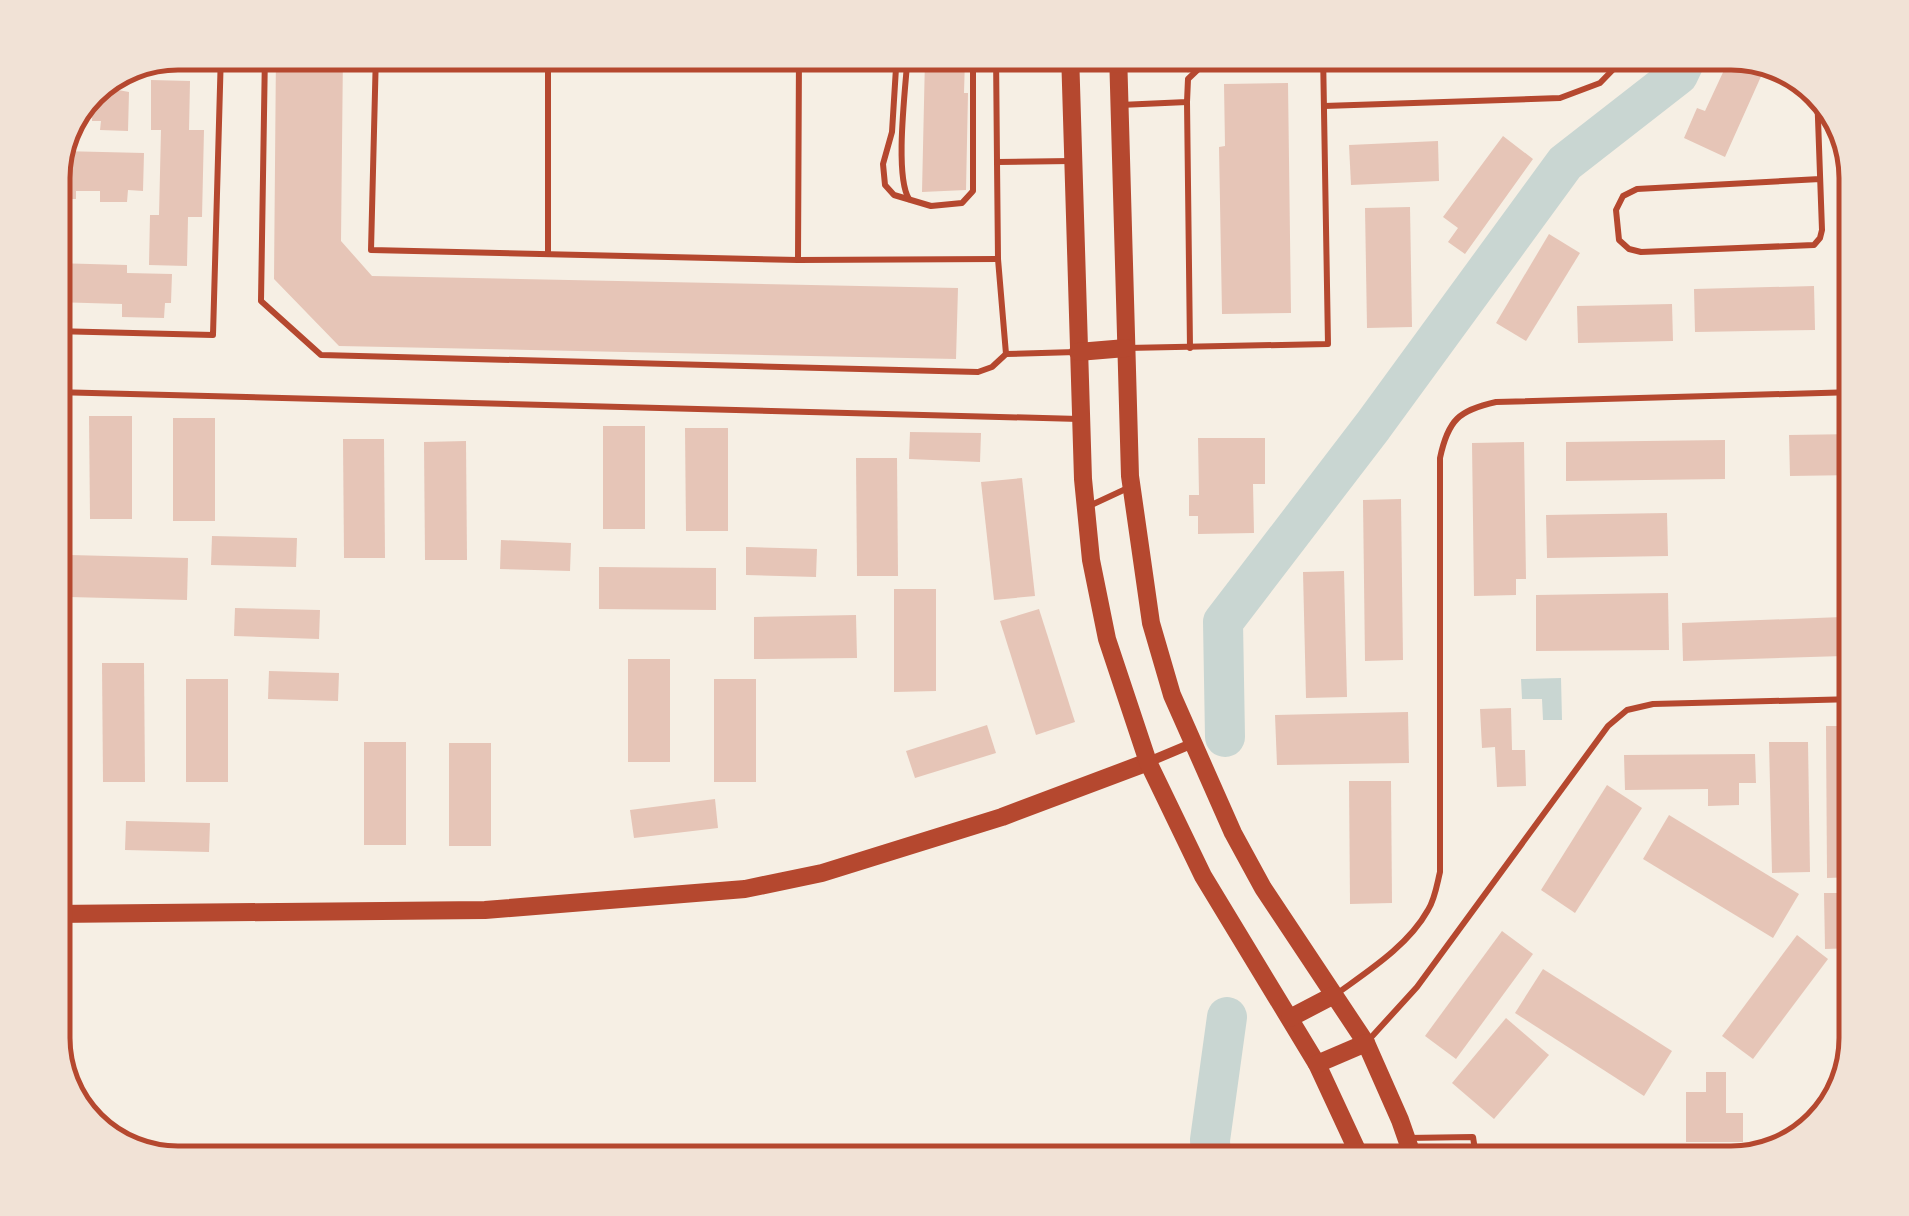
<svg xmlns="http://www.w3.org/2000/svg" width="1909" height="1216" font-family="Poppins,sans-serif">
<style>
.water{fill:#c9d6d2}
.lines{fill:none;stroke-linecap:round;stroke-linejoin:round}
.river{stroke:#c9d6d2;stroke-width:40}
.building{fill:#e6c5b7}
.service{stroke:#b5482f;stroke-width:6}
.minor{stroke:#b5482f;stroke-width:10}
.tertiary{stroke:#b5482f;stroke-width:18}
.secondary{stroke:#b5482f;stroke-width:18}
.rim{fill:none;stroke:#b5482f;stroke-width:5}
</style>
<rect width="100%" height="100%" fill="#f6efe4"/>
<path class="water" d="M1561,678L1562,720H1543L1542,699H1522L1521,679Z"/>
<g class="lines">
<g class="river">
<path d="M1225,737L1223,622L1373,426L1565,163L1678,75L1689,52"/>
<path d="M1211,1163L1210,1140L1227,1017"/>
</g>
</g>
<g class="building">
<path d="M276,52H343L341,241L372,276L958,288L956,359L339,346L274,279Z"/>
<path d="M1175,52H1209L1188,73L1172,55Z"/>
<path d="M1348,52H1468V66L1348,69Z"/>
<path d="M1489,52H1590V63L1489,65Z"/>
<path d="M1732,53L1767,63L1725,157L1684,138L1697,108L1705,111Z"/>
<path d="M925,58L965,59L964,93H968L966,190L922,192Z"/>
<path d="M151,80L190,81L189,130H204L202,217H188L187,266L149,265L150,215H159L161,130H151Z"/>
<path d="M1288,83L1291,313L1222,314L1219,147L1225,146L1224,84Z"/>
<path d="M102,87L129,92L128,131L100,130L101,121H92L93,95H102Z"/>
<path d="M1503,136L1533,159L1465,254L1448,242L1458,228L1443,217Z"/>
<path d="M1438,141L1439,181L1351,185L1349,145Z"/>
<path d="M61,151L144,153L143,191L128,190L127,202H100V191H76V199H53V170Z"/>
<path d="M1410,207L1412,327L1367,328L1365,208Z"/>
<path d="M1549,234L1580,253L1526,341L1496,323Z"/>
<path d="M53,263L127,265V273L172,274L171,303H165L164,318L122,317V304L53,302Z"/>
<path d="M1814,286L1815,330L1695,332L1694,289Z"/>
<path d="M1837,291H1856V330L1837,331Z"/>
<path d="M1672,304L1673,341L1578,343L1577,306Z"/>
<path d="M89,416H132V519H90Z"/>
<rect x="173" y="418" width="42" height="103"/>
<rect x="603" y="426" width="42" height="103"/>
<path d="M685,428H728V531H686Z"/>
<path d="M910,432L981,433L980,462L909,459Z"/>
<path d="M1856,434V475L1790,476L1789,435Z"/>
<path d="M1198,438H1265V484H1253L1254,533L1198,534V516H1189V495H1199Z"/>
<path d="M343,439H384L385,558H344Z"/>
<path d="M1725,440V479L1566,481V442Z"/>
<path d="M466,441L467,560H425L424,442Z"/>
<path d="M1524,442L1526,579H1516V595L1474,596L1472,443Z"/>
<path d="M856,458H897L898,576H857Z"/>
<path d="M1022,478L1035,596L994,600L981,482Z"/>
<path d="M1401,499L1403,660L1365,661L1363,500Z"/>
<path d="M1667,513L1668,556L1547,558L1546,515Z"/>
<path d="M212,536L297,538L296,567L211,565Z"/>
<path d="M501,540L571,543L570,571L500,569Z"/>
<path d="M746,547L817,549L816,577L746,575Z"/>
<path d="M70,555L188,558L187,600L69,597Z"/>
<path d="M599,567L716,568V610L599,609Z"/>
<path d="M1344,571L1347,697L1306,698L1303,572Z"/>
<path d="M894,589H936V691L894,692Z"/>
<path d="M1668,593L1669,650L1536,651V595Z"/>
<path d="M235,608L320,610L319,639L234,636Z"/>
<path d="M1039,609L1075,722L1036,735L1000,621Z"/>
<path d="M856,615L857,658L754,659V617Z"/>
<path d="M1842,617L1843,656L1683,661L1682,623Z"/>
<path d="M53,657H65L66,699H53Z"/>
<rect x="628" y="659" width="42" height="103"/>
<path d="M102,663H144L145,782H103Z"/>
<path d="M269,671L339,673L338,701L268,699Z"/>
<rect x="186" y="679" width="42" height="103"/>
<rect x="714" y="679" width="42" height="103"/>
<path d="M1511,708L1512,750H1525L1526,786L1497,787L1495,747L1482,748L1480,709Z"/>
<path d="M1408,712L1409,763L1277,765L1275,715Z"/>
<path d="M987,725L996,753L915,778L906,751Z"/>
<path d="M1826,726H1856V877L1827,878Z"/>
<rect x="364" y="742" width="42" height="103"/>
<path d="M1769,742H1808L1810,872L1772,873Z"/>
<rect x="449" y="743" width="42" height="103"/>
<path d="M1755,754L1756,783H1739V805L1708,806V789L1625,790L1624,755Z"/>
<path d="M1349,781H1391L1392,903L1350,904Z"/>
<path d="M1607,785L1642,808L1575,913L1541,890Z"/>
<path d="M715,799L718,828L634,838L630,810Z"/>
<path d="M1669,815L1799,894L1773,938L1643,859Z"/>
<path d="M126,821L210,823L209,852L125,850Z"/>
<path d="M1824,893H1856V948L1825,949Z"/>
<path d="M1502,931L1533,954L1456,1059L1425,1036Z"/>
<path d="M1797,935L1828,959L1753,1059L1722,1036Z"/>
<path d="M1543,969L1672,1051L1644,1096L1515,1013Z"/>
<path d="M1849,977H1856V1013H1850Z"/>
<path d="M1506,1018L1549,1055L1494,1119L1452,1083Z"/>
<path d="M1706,1072H1726V1113H1743V1142H1686V1092H1706Z"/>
</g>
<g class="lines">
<g class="service">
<path d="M265,52L261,301L321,355L978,372L992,367L1006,354"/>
<path d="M376,52L371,250L798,260"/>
<path d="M799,52L798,260L998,259"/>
<path d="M897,52L892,132L883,164L885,185L894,195L931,206L962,203L973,191V52"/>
<path d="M908,52C906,85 894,175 909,199"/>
<path d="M996,52L997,162"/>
<path d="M1817,91L1822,230L1820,238L1814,245L1641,252L1629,249L1619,240L1616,210L1623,196L1637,189L1820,179"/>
<path d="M1187,102L1190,348"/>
<path d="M1120,105L1187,102L1188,79L1211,57L1239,52"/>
<path d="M1324,106L1560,98L1600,83L1630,52"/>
<path d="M1071,161L997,162L998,259L1006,354L1076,352"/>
<path d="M548,254V52"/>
<path d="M53,331L213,335L221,52"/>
<path d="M1127,348L1328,344L1323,52"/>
<path d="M53,392L1079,419"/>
<path d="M1087,507L1130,487"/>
<path d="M1335,995C1368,971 1408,946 1428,910C1435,899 1437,884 1440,872V458C1448,420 1459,410 1496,402L1856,392"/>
<path d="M1366,1043L1417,987L1608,726L1627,710L1653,704L1856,699"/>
<path d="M1407,1138L1473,1137L1477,1163"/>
</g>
<path class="minor" d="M1148,762L1191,744"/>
<path class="tertiary" d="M53,914L485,910L745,889L822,873L1002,817L1148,762"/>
<g class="secondary">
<path d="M1070,52L1083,479L1091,560L1107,639L1148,762L1203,876L1317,1064L1363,1163"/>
<path d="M1118,52L1130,476L1151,623L1172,695L1233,833L1263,888L1366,1043L1400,1120L1415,1163"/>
<path d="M1078,352L1126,348"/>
<path d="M1290,1018L1334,995"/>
<path d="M1317,1064L1366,1043"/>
</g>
</g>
<path d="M0 0H1909V1216H0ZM178 70H1731A108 108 0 0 1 1839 178V1038A108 108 0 0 1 1731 1146H178A108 108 0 0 1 70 1038V178A108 108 0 0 1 178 70Z" fill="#f1e2d6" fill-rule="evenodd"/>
<path class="rim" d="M178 70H1731A108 108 0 0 1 1839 178V1038A108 108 0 0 1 1731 1146H178A108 108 0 0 1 70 1038V178A108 108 0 0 1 178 70Z"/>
</svg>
